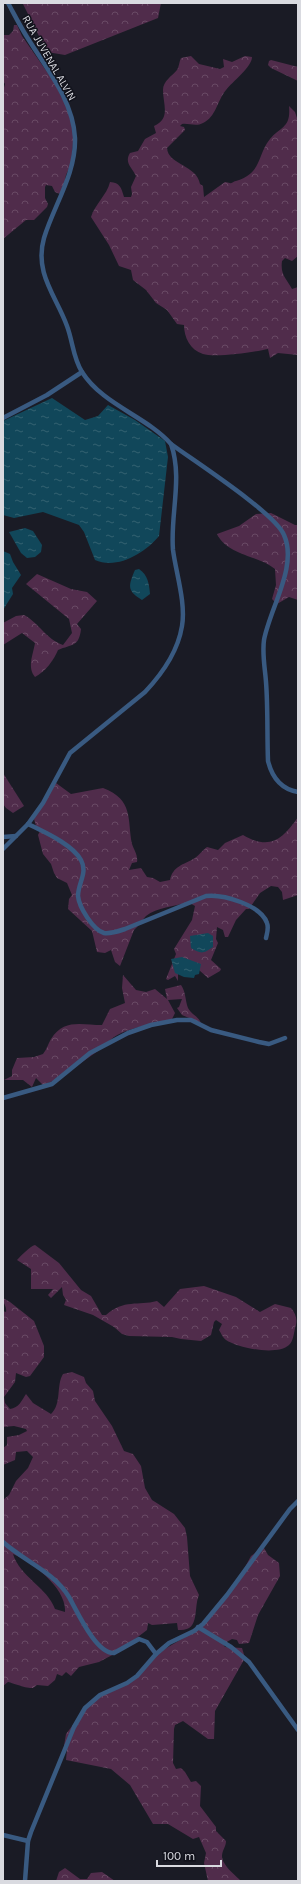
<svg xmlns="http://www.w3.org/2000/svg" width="301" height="1884" font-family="Karla,sans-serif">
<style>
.forest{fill:url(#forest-crowns);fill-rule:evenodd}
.water{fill:url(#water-ripples)}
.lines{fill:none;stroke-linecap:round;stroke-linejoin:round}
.street{stroke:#395a81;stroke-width:4.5}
.labels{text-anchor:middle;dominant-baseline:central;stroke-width:3;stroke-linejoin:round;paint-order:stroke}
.street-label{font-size:11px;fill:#d9dae0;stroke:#11121b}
</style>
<defs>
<pattern id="forest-crowns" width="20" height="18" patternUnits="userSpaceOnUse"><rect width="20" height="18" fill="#502c4b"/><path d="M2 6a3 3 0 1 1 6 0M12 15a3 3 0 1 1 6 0" fill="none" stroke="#694a65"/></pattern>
<pattern id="water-ripples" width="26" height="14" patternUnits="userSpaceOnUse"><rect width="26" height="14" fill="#11475a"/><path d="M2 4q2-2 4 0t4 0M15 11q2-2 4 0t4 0" fill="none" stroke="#336171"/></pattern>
</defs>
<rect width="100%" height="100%" fill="#1a1b25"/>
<g class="forest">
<path d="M20,3H161L158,18L65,55L47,52L23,4Z"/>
<path d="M14,25H17L22,36L54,82L74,121L72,162L66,175L62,195L55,192L52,186L46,185L45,187V198L48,204L47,207L34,220H26L3,239V91L5,84L3,81V35H9L13,31Z"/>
<path d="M191,56L199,64L220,69L224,67L223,59L232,62L245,56L252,57C252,67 232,82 226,90C217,101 216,117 203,123C196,127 189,123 182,124L180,126L184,127L185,130L167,148C168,165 197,165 200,184L203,186L204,197L225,182C227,182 228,183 230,183C232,184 234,181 236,181C263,172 256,157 270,139C281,126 291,128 289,106L295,112L298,121V256L292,261L285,258L282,261C280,275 287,279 292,289L298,287V355L278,353L270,358L268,349C255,352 215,358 203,354C190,350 184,337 184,325L177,324L167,310L156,303L146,290L133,280L131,270L119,266L109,245L91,217C95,204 107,195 110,182C120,183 121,187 124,197H131L132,194L131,187L136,176C132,167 124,163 130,153L138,151L145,139L156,133L154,126C171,119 163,104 163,90C163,81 172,76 177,70C179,67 179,62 181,58Z"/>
<path d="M271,60L298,67V81L271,68L268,65L269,61Z"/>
<path d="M271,513L295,525H298V600L289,597L277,604L272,599L276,585L275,569C258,555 228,556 217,534L239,526L256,514Z"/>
<path d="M37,574L71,589L87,592L97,601L77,624L81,629C79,647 72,644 58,650C54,660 45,672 35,677C27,667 33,655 35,643L22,633L3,645V623L16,616L24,615C39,623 46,639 63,645L72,633L69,619L26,584Z"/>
<path d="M3,773L24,806L13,813L6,808L3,804Z"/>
<path d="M56,783L71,794L103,788C134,800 127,819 132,844C134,850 138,855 137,862L132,863L129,870L141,868L147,877L153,878L160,882L170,880C173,866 183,865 195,858C199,855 203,850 207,847L218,850L225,843L243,835C270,851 283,839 298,817V895L283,900L282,892L278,887L271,886L260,893L249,909H246L236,920L228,937H225L223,930L217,927L216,939L218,943L211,960L221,969L220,971L208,978L199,970H178V981L175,976L168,980L166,979L176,954L174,949L192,920L195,906L188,902C174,907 157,907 146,916C141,921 139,926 134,930L120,966L115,962L111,950L105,953L97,952L92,931L68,909L69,899L72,895L67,883L57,878L54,873L51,864L43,854L38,835L40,831L36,826L34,819L47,794Z"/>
<path d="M123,975L136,990L146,992L155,989L167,999L165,989L181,985C186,992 185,1000 188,1008C192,1015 198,1016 201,1023L182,1015L177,1008L179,1007L182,999L168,1000L175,1013L171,1021C150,1025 117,1028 105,1046L58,1079L43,1085L36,1078L32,1087L23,1080H4L12,1076V1070L17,1058L34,1057L43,1054C47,1049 48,1044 51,1039C64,1018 82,1025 102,1025L110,1009L125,1003L122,988Z"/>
<path d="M35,1245L59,1263L81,1290L91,1296L102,1315H106C124,1299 138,1306 157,1301L164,1307L180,1289L204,1286L236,1297L260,1312L275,1304L291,1308C296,1314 298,1320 295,1328C294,1333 293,1342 289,1345C277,1356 238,1348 226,1340C223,1338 221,1333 219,1330L222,1324L216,1320L214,1322L211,1335L201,1341L181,1339L172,1337L129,1336L122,1334L114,1327L93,1315L64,1305L66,1300L63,1295L62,1287L51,1298L48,1295L53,1289H31V1269L17,1260C21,1256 30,1246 35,1245Z"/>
<path d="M3,1298L10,1302L34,1321L44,1346V1357L30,1376L26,1377L16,1373L15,1382L4,1397L5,1403L10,1409C19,1408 22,1400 26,1394L33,1403L51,1414C62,1404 56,1385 63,1374L72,1372L84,1377L86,1383L93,1391L95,1401L112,1426L124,1451L133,1454L141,1466L145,1488L152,1500L174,1514L185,1528L187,1537L190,1576L199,1595C193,1608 201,1632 178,1630L177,1623L152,1625L148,1623L147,1630L118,1652L99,1662L79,1667L71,1676L66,1672L62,1676L57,1674L55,1680L48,1686L37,1685L33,1688C27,1689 10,1682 8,1682C6,1683 5,1685 3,1686V1500L9,1495L16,1481L28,1468L33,1457L27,1451L16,1452L15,1460L3,1465V1448L7,1445V1437L19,1435L27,1431L26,1429L14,1426L3,1427V1311L6,1312C7,1306 3,1304 3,1298ZM13,1554C33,1562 67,1589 65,1612L55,1609C47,1587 20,1577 13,1554Z"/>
<path d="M264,1548L268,1555L279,1563L280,1576L258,1615L249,1643L239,1644L237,1640L232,1639L223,1644L225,1647L242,1648L245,1658L215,1711L214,1739H208L183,1721L175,1725L174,1729L173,1763L176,1769L181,1768L185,1772L191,1782L196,1781L201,1786L200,1806L216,1827V1831L226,1841C226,1847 222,1850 222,1856C222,1865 235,1875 241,1881H208L204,1863L206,1853L199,1837L193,1839L168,1824H153L130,1785L111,1769L66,1760L67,1749L64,1746L66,1734L92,1700L129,1681L163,1650L199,1629L218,1606L244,1569L251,1556L261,1549Z"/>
<path d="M65,1868L80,1879H87L91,1873L102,1872L115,1881H56L59,1872Z"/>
</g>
<g class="water">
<path d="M52,398L85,420L98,416L108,405L135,420L165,441L168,457L159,536C145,553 117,570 95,560L84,532L79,525L43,512L14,518L3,515V421Z"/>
<path d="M25,528L33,531L42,545L41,552L35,557L27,558L21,553L9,532Z"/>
<path d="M3,551L10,554L13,562L21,575L12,588L13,594L3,610Z"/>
<path d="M139,569C148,575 149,584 150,594L142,600C127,591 128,586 135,570Z"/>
<path d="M208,933L213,936V947C203,954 201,954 191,948L190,936Z"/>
<path d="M182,957L201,964L199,974L195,975L194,978L184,977L175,973L171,959Z"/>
</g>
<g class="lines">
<g class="street">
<path d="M8,3C14,14 20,26 27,37C46,68 73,100 75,138C76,174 54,205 44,238C34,273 56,296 67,326C73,342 73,358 82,372C103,405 146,416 171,444C194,461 275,513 284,535C298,566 270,608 264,640C262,654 265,668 266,682C268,708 267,735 268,761C272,777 280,789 298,792"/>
<path d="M3,418L47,395L82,372"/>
<path d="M28,824C44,832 72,844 81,860C88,873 78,883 78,896C79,907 93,930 104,933C111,934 119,931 125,929L206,896C223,894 261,905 267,923C269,928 267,933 266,938"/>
<path d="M3,837L16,836"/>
<path d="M3,849L28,824L43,803L70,753L145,692C162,674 178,651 182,626C186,603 176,573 173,550C170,515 183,478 171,444"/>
<path d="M3,1098L52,1084L90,1053L128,1033L151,1025L177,1020H191L211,1030L259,1042L269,1044L285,1038"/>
<path d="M3,1542C24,1561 54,1572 69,1597C77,1611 96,1654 114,1653L139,1639L147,1642L156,1654"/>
<path d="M198,1627L231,1647L249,1662L298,1730"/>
<path d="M3,1835L28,1841"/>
<path d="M25,1881L28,1841L31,1832L74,1727L85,1708L100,1695L127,1683L137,1676L156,1654L169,1643L194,1631L203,1624L227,1595L290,1509L298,1501"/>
</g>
</g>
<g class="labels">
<g class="street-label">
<text transform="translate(49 58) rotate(60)">RUA JUVENAL ALVIN</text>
</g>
</g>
<rect width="301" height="1884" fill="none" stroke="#d9dae0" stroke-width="8"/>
<path d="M157 1860v6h64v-6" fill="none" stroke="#d9dae0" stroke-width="2"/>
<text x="163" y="1860" font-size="12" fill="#d9dae0" stroke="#11121b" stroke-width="3" paint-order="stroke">100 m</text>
</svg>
